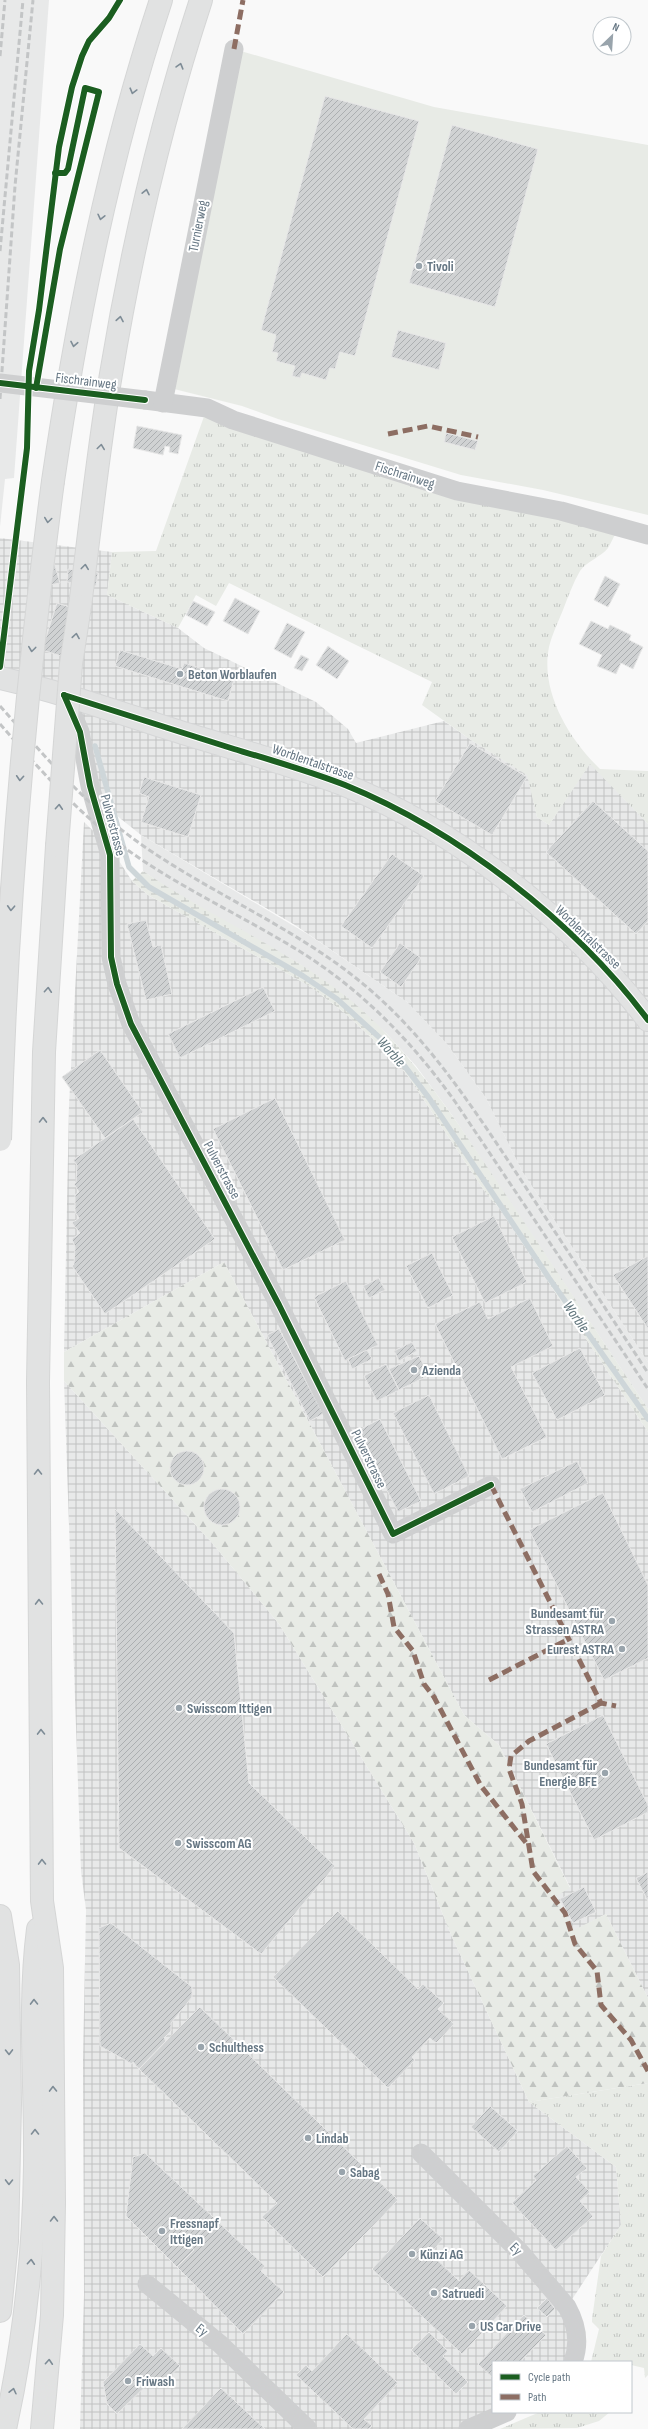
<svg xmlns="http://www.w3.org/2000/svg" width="648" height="2429" font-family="'Sofia Sans Condensed',sans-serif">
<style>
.built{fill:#e8e9e9}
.industrial{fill:url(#industrial-grid)}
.grass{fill:url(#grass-tufts)}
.forest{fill:url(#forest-firs)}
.wetland{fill:url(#wetland-marsh)}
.pitch{fill:#e8ebe6}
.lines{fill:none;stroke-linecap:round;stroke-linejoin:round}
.stream{stroke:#ced6d9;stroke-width:5.5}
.building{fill:url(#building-hatch);stroke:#e8e8e8}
.major-casing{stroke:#d5d6d7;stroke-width:24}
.highway-casing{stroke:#d5d6d6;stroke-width:24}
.minor{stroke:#cecfd0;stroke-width:19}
.major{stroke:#e1e2e2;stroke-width:22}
.highway{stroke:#e1e2e2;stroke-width:22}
.rail{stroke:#c3c5c6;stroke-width:3;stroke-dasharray:6 3;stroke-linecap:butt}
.highway-bridge-casing{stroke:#d5d6d6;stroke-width:24;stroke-linecap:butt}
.minor-bridge{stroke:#cecfd0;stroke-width:19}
.highway-bridge{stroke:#e1e2e2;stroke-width:22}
.quiet{stroke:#8d6e63;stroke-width:5;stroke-dasharray:10 5;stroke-linecap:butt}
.cycleway-casing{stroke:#fff;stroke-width:8}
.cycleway{stroke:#1b5e20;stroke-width:6}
.oneway{stroke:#7e8c96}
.poi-dot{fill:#99a4ac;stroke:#fff;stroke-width:1.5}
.labels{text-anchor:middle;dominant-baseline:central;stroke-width:4;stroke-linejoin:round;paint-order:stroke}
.street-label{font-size:14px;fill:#657683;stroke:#fff}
.poi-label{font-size:14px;font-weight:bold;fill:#657683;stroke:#fff;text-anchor:start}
.water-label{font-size:15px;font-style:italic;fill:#60757c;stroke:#fff}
</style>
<defs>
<pattern id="industrial-grid" width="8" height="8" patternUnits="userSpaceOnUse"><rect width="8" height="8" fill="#e8e9e9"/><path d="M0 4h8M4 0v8" fill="none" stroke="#c0c1c2"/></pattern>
<pattern id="grass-tufts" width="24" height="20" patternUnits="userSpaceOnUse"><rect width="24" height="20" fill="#e8ebe6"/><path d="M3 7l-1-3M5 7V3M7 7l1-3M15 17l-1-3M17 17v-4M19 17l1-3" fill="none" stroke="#c0c3c0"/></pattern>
<pattern id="forest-firs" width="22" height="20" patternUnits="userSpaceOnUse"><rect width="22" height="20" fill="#e8ebe6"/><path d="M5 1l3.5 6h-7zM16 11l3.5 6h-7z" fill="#c0c3c0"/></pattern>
<pattern id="wetland-marsh" width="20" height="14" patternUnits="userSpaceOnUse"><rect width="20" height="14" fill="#e8ebe6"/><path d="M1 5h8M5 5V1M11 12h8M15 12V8" fill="none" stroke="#c0c3c0"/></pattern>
<pattern id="building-hatch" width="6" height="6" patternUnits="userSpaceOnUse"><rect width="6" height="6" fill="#d0d2d3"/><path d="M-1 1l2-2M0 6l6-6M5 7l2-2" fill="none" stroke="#acafb1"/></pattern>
</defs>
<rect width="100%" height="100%" fill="#f9f9f9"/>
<g class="built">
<path d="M0,0H49L14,478L5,479L0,527Z"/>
<path d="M141,835L309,935L407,1002L447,1044L486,1098L522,1171L648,1362V1409L452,1115L416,1066L387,1034L347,998L298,963L178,895L143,871Z"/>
</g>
<g class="industrial">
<path d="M0,538L112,552L107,595L178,628L204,648L316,702L348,729L356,743L444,721L471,740L528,775L537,817L549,825L590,763L648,824V1362L522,1171L486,1098L447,1044L407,1002L295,925L141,835L86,791L64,695L0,678Z"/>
<path d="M84,822L110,847L132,881L148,895L311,987L347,1015L391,1056L408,1076L485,1192L499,1208L648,1432V1998L606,1914L574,1931L556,1895L570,1887L499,1745L464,1715L224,1262L64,1352L69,1105Z"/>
<path d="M64,1381L213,1544L279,1624L414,1843L452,1937L529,2102L616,2167L621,2225L567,2307L573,2362H493V2412L468,2429H80L84,2295L83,2060L86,1910L81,1871Z"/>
</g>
<g class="grass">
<path d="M207,408L233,420L619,526C615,533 612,542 608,548C601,557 587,561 580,571C573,583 568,597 563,610C558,622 552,635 549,647C540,692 569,739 600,769L648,771V824L590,764L549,825L537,817L527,775L471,740L422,705L432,682L229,583L216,606L196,595L178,628L107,595L112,552L156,551Z"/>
<path d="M648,2083V2375L645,2378L644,2368L631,2365V2362H591L599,2329L592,2322V2319L601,2256L621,2225L616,2167L529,2102Z"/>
<path d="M540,2412H610L599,2421L577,2428L500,2429Z"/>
</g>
<path class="forest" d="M224,1262L464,1715L499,1745L570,1888L556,1896L574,1930L606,1914L648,1998V2083L529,2102L452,1937L414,1843L279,1624L213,1544L64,1381V1352Z"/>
<path class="wetland" d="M143,871C209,916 285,948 348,998C415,1053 460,1127 508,1198C555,1268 601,1339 648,1409V1432L499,1208L485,1192L408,1076L391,1056L347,1015L311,987L148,895L132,881Z"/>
<path class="pitch" d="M234,49L434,107L648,145V515L543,490L461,475L278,419L242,406L166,387Z"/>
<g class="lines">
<path class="stream" d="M95,746L129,867L149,887L303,976L337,999L390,1047L429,1098L549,1278L648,1419"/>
</g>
<g class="building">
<path d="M325,96L419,121L355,356L340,352L335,369L330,368L326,380L302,373L300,378L292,376L295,366L276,361L278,353L272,352L276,335L261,330Z"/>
<path d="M452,125L538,149L495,307L409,283Z"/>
<path d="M398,330L446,343L439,370L391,357Z"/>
<path d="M137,426L182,435L178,454L169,452L170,447L165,446L163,455L133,448Z"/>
<path d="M446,433L478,441L475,450L444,442Z"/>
<path d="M53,559L60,583L39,587Z"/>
<path d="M68,569L98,573L96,586L67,582Z"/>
<path d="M605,576L620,584L608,607L594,600Z"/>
<path d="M235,598L260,611L248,634L223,621Z"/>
<path d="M193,601L215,612L207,626L186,615Z"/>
<path d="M57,603L76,609L68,658L42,650Z"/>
<path d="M591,621L608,629L610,625L631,635L629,640L643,647L633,669L621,663L616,674L597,666L602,655L579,644Z"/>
<path d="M287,623L305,632L291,658L274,649Z"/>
<path d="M328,646L349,661L337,679L316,665Z"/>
<path d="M120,650L182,669L184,663L234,679L228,701L115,666Z"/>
<path d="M301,655L309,659L302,671L294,668Z"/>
<path d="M470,743L527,777L492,835L435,801Z"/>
<path d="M144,777L201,795L188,837L141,822L149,797L139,793Z"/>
<path d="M593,801L648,851V921L636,934L546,852Z"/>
<path d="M392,854L424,876L372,948L341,926Z"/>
<path d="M146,920L153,947L161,945L172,994L146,1000L127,924Z"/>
<path d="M400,943L421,958L401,987L380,972Z"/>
<path d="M263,987L275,1011L180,1058L168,1034Z"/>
<path d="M100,1050L143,1112L105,1138L62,1077Z"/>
<path d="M275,1098L345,1240L283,1270L213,1129Z"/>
<path d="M133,1119L215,1239L105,1314L72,1266L74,1264L75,1247L72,1239L80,1233L72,1223L79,1218L75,1212V1195L79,1192L74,1184L76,1182L77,1165L73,1160Z"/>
<path d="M494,1216L527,1282L485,1303L452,1237Z"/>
<path d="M432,1253L453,1295L428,1308L406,1266Z"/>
<path d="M648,1256V1329L613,1275Z"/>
<path d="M379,1278L385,1290L369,1298L363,1286Z"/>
<path d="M346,1281L378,1345L345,1361L314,1297Z"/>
<path d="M530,1298L553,1346L511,1367L547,1437L502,1459L435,1324L480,1302L488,1319Z"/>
<path d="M279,1329L323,1414L310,1421L267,1335Z"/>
<path d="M412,1342L417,1351L399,1361L394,1351Z"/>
<path d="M580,1348L605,1395L557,1420L532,1373Z"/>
<path d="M367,1350L372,1359L352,1369L348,1359Z"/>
<path d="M419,1356L429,1375L399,1390L389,1369Z"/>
<path d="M386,1364L399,1390L377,1401L364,1376Z"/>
<path d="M429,1395L469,1476L434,1494L393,1413Z"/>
<path d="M380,1419L421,1501L398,1512L357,1431Z"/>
<circle cx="187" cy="1468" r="17"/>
<path d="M577,1461L588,1483L532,1512L520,1489Z"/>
<circle cx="222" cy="1507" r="18"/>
<path d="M603,1493L648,1585V1658L604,1680L529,1530Z"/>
<path d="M115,1509L234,1633L249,1783L335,1866L261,1954L119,1848Z"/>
<path d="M603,1715L648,1805V1812L594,1840L546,1744Z"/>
<path d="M648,1872V1901L636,1878Z"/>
<path d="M584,1887L596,1912L573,1923L560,1899Z"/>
<path d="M338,1911L418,1989L423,1984L444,2003L438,2009L454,2024L436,2043L430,2038L412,2057L415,2060L388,2088L273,1977Z"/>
<path d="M111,1923L192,1987V1997L171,2023V2031L164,2038L166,2041L139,2069L133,2062L132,2064L100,2046L99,1928Z"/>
<path d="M200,2007L398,2200L323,2277L262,2217L277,2203L139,2069Z"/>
<path d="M490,2106L518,2131L499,2152L471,2127Z"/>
<path d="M567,2146L587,2168L576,2177L590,2192L580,2201L593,2216L556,2250L512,2203L536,2180L533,2176Z"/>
<path d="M145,2153L214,2218L189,2244L194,2250L177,2267L126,2216L133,2157Z"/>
<path d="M214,2218L265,2266L261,2271L284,2292L243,2334L177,2267L194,2250L189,2244Z"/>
<path d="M420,2218L443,2239L430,2253L459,2281L469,2270L507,2306L462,2354L372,2269Z"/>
<path d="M547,2298L555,2309L547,2317L537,2308Z"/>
<path d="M524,2315L546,2335L520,2362H493V2378L478,2364Z"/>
<path d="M429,2332L448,2351L443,2356L468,2382L456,2394L411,2350Z"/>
<path d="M347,2334L398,2383L364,2419L372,2426L369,2429H353L296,2375L306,2365L312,2371Z"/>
<path d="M140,2344L153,2356L161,2348L180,2366L161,2386L153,2379L117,2414L107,2404L103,2382Z"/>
<path d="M221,2388L265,2429H182Z"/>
</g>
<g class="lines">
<g class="major-casing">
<path id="major" d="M0,678C61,692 120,713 180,732C235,749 291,764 345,785C458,831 574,922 648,1020"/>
</g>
<g class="highway-casing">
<g id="highway">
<path d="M53,481C77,318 109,157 161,0"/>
<path d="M80,606C90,529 98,451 111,374C132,247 161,122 201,0"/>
<path d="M0,1916L8,1965L10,2104L7,2241L0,2311"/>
<path d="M5,2429C24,2342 34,2254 35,2165C36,2086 28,2007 38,1929"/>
<path d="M42,2429L52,2315L54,2203L52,1968L42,1901L38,1382L44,1052L57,846"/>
</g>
</g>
<g class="minor">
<path d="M145,400L207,408L233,420L457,491L561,511L648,535"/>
<path d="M163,403L234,49"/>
<path d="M67,701L80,732L90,786L110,855L111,957L117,984L131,1024L279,1305L393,1534L491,1485"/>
<path d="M421,2153L520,2252L567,2307C577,2325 580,2343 573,2362"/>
<path d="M147,2284L220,2344L308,2429"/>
<path d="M468,2429L507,2412"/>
</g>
<use href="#major" class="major"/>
<use href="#highway" class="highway"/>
<g class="rail">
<path d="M0,56L5,0"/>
<path d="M0,251L23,0"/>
<path d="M0,399L15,186L33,0"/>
<path d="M0,706C44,755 87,807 142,845C218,898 308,933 377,996C436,1049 479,1117 523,1183C564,1246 606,1309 648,1373"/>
<path d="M0,724C40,770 80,815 129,851C184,890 247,918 304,954C365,993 414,1044 456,1103L648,1389"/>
</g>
<g class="highway-bridge-casing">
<g id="highway-bridge">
<path d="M57,846L71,664L80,606"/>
<path d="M0,1140C6,919 24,700 53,481"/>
</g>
</g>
<path class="minor-bridge" d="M0,383L145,400"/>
<use href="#highway-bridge" class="highway-bridge"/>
<g class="quiet">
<path d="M234,49L243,0"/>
<path d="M388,434L428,426L478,437"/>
<path d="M491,1485L601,1703L616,1706"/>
<path d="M379,1574L388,1594L394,1627L413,1651L424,1684L434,1697L481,1786L527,1844"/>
<path d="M489,1680L569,1639"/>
<path d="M601,1703L529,1741L511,1756L509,1769L522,1804L533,1871L565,1913L575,1944L597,1971L601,2005L631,2040L648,2071"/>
</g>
<g class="cycleway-casing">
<g id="cycleway">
<path d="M0,383L145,400"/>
<path d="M36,388L60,249L99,92L85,88L68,169L65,173H55"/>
<path d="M0,667L27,448L29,371L39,310L59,147L72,87L82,56L89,41L109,18L120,0"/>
<path d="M64,695L80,732L90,786L110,855L111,957L117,984L131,1024L279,1305L393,1534L491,1485"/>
<path d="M64,695C121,713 177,731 234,749C271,760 309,771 345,785C458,831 575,922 648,1020"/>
</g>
</g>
<use href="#cycleway" class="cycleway"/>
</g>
<defs><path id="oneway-chevron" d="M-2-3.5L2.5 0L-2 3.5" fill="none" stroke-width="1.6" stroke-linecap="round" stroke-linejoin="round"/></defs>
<g class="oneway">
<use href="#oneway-chevron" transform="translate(180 66) rotate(-74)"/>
<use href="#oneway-chevron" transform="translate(133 91) rotate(105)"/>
<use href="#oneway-chevron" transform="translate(146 192) rotate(-78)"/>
<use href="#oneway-chevron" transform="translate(101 217) rotate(103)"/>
<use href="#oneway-chevron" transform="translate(120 319) rotate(-80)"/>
<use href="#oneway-chevron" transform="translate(74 344) rotate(101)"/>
<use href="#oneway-chevron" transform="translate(101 447) rotate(-82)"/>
<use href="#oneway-chevron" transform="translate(48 520) rotate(98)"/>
<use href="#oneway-chevron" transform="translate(85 567) rotate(-83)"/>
<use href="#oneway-chevron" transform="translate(76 636) rotate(-81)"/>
<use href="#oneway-chevron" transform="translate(32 649) rotate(97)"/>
<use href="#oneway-chevron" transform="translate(20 778) rotate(94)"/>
<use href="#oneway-chevron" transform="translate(59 807) rotate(-86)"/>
<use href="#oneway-chevron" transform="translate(11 908) rotate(93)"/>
<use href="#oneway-chevron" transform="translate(48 990) rotate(-86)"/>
<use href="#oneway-chevron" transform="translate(43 1120) rotate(-89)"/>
<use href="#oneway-chevron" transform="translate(38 1472) rotate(-90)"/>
<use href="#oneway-chevron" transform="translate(39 1602) rotate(-91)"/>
<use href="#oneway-chevron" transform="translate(41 1732) rotate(-91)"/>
<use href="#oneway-chevron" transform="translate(42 1862) rotate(-91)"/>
<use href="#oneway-chevron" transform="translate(34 2002) rotate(-91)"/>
<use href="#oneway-chevron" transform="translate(9 2052) rotate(89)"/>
<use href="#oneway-chevron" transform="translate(53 2089) rotate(-91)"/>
<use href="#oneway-chevron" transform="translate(35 2132) rotate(-90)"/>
<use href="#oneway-chevron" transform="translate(9 2182) rotate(91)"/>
<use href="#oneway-chevron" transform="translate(54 2219) rotate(-90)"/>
<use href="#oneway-chevron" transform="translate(31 2262) rotate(-86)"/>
<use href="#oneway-chevron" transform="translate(49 2362) rotate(-86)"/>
<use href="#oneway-chevron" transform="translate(13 2391) rotate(-77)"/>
</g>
<g class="poi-dot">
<circle cx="419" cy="266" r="4"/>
<circle cx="180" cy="674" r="4"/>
<circle cx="414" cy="1370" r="4"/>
<circle cx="612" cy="1621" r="4"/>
<circle cx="622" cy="1649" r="4"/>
<circle cx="179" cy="1708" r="4"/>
<circle cx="605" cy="1773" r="4"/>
<circle cx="178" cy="1843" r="4"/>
<circle cx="201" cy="2047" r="4"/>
<circle cx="308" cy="2138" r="4"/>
<circle cx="342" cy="2172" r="4"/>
<circle cx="162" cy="2231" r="4"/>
<circle cx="412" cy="2254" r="4"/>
<circle cx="434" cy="2293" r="4"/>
<circle cx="472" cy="2326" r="4"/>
<circle cx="128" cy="2381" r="4"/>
</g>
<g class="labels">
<g class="street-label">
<text transform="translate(198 226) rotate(-79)">Turnierweg</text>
<text transform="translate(86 381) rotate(7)">Fischrainweg</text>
<text transform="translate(405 475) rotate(18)">Fischrainweg</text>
<text transform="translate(313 762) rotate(19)">Worblentalstrasse</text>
<text transform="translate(113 825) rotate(75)">Pulverstrasse</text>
<text transform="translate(588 937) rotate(44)">Worblentalstrasse</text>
<text transform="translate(222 1170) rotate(62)">Pulverstrasse</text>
<text transform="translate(369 1459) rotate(64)">Pulverstrasse</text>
<text transform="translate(516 2249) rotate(46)">Ey</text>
<text transform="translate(202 2330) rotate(39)">Ey</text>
</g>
<g class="poi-label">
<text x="427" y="266">Tivoli</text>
<text x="188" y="674">Beton Worblaufen</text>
<text x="422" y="1370">Azienda</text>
<text x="604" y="1613" text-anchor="end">Bundesamt für<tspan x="604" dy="16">Strassen ASTRA</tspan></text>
<text x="614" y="1649" text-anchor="end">Eurest ASTRA</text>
<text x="187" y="1708">Swisscom Ittigen</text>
<text x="597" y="1765" text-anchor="end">Bundesamt für<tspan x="597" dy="16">Energie BFE</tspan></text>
<text x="186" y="1843">Swisscom AG</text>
<text x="209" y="2047">Schulthess</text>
<text x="316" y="2138">Lindab</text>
<text x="350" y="2172">Sabag</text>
<text x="170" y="2223">Fressnapf<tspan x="170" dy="16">Ittigen</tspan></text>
<text x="420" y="2254">Künzi AG</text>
<text x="442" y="2293">Satruedi</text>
<text x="480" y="2326">US Car Drive</text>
<text x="136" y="2381">Friwash</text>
</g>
<g class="water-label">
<text transform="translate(391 1052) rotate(48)">Worble</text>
<text transform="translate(576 1317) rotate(55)">Worble</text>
</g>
</g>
<rect x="492" y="2361" width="140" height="52" fill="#ffffff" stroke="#c1c8cd"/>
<rect x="500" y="2374" width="20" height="6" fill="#1b5e20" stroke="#c1c8cd"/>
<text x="528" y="2381" font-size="12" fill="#657683">Cycle path</text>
<rect x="500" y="2394" width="20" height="6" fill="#8d6e63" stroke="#c1c8cd"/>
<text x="528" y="2401" font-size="12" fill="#657683">Path</text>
<g transform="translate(612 36) rotate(25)"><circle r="19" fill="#ffffff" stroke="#c1c8cd"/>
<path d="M0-3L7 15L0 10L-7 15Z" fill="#99a4ac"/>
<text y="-6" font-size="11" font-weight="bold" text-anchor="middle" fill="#657683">N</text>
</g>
</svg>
